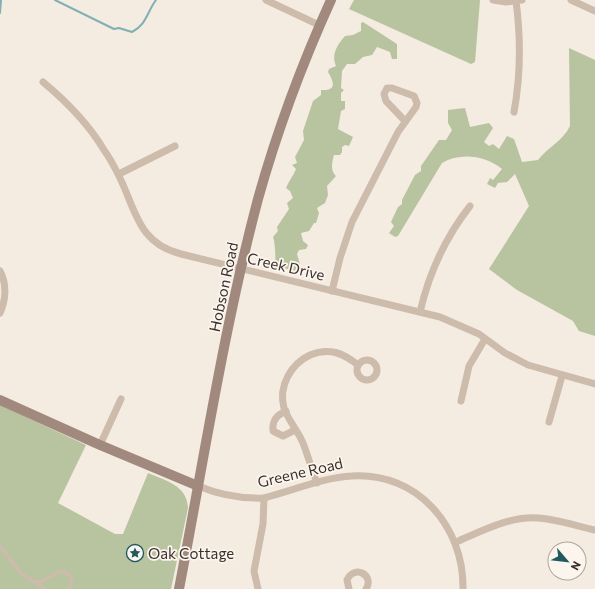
<svg xmlns="http://www.w3.org/2000/svg" width="595" height="589" font-family="Commissioner,sans-serif">
<style>
.green{fill:#b8c4a0}
.lines{fill:none;stroke-linecap:round;stroke-linejoin:round}
.stream{stroke:#7fb0b2;stroke-width:2}
.lane{stroke:#cdbbac;stroke-width:3.5}
.street{stroke:#cdbbac;stroke-width:7}
.secondary{stroke:#a18a7d;stroke-width:10}
.labels{text-anchor:middle;dominant-baseline:central;stroke-width:3.5;stroke-linejoin:round;paint-order:stroke}
.street-label{font-size:15px;fill:#3b302b;stroke:#fbf5ee}
.poi-label{font-size:15px;fill:#3b302b;stroke:#fbf5ee;text-anchor:start}
</style>
<rect width="100%" height="100%" fill="#f4ebe1"/>
<g class="green">
<path d="M354,0H480L475,62L471,64L349,9Z"/>
<path d="M363,22L397,44V59H392L390,52L377,47L372,55L363,57L355,64H347L342,71L341,88L344,90L341,93V101H345V109L341,111L338,129L353,137L349,146L345,145L342,147V152L340,155H334C332,162 330,171 336,176L327,186L328,195L325,203L317,208L319,213L316,223H314L309,231L301,233L303,241L308,245L306,249L299,250L297,254L300,264L296,271L275,266C276,260 275,241 273,237L278,231L277,227L289,209L287,203L293,198L290,191L286,188C289,181 293,176 296,169L292,165L297,163L295,157L304,140L303,131L313,101L321,95V90C337,91 334,82 328,72L329,69L336,66C331,55 337,45 345,36L353,35L361,31V23Z"/>
<path d="M569,48L595,60V336L579,331L573,321L517,290L489,269L529,206L515,174L507,182L498,183L495,188L487,184L490,178L493,180L502,169C486,156 461,152 442,163L398,236L395,237L389,233L394,226L391,222L398,207L402,204V200L415,175L421,171V166L439,140H446L452,130L448,123V110L465,108L470,127L489,123L493,128L484,142L489,146L493,144L499,149L507,136L514,139L522,162L538,160C548,147 563,141 570,126Z"/>
<path d="M0,405L86,445L58,503L115,534H123L148,473C166,481 187,485 188,508L171,589H0Z"/>
</g>
<g class="lines">
<g class="stream">
<path d="M55,0L114,29L119,28L132,32C147,24 147,12 156,0"/>
<path d="M0,13L1,0"/>
</g>
<g class="lane">
<path d="M0,546L21,573L45,589"/>
<path d="M36,582C49,582 59,563 71,577V585L69,589"/>
</g>
<g class="street">
<path d="M266,0L319,25"/>
<path d="M493,0L506,2L522,0"/>
<path d="M571,0L595,11"/>
<path d="M43,82C67,102 88,123 104,150C109,157 114,166 118,174C136,209 137,243 181,254L440,317L479,334L505,353L528,365L595,384"/>
<path d="M514,112C521,74 521,39 516,1"/>
<path d="M119,174L175,146"/>
<path d="M0,271C7,284 6,300 0,313"/>
<path d="M332,291L340,258L352,222L398,132L416,107L417,103L414,96L392,88H387L384,94L386,101L405,121"/>
<path d="M420,312C429,273 445,238 470,206"/>
<circle cx="367" cy="370" r="10"/>
<path d="M461,401L469,366L485,339"/>
<path d="M286,411C277,415 272,420 273,431L283,436L295,430"/>
<path d="M549,422L562,376"/>
<path d="M100,445L121,399"/>
<path d="M317,483C312,470 308,456 303,443C298,431 288,420 284,408C278,386 291,364 310,355C329,347 343,353 358,365"/>
<path d="M198,486C220,495 240,499 264,498C291,491 325,477 352,476C417,472 464,526 463,589"/>
<path d="M456,542C482,531 509,516 538,518C557,519 576,526 595,530"/>
<path d="M258,589L254,571L263,524L264,498"/>
<path d="M349,589L347,580C354,564 375,575 366,589"/>
</g>
<g class="secondary">
<path d="M0,400L100,445L198,486"/>
<path d="M179,589C204,459 224,327 258,199C277,131 302,64 331,0"/>
</g>
</g>
<defs>
<g id="sight-ring" transform="scale(0.9)"><circle r="9.5" fill="#fbf5ee" stroke="#1f5a5e" stroke-width="1.5"/><path d="M0-6L1.8-2.2L6-1.7L2.9 1.2L3.7 5.4L0 3.3L-3.7 5.4L-2.9 1.2L-6-1.7L-1.8-2.2Z" fill="#1f5a5e"/></g>
</defs>
<g fill-rule="evenodd">
<use href="#sight-ring" x="135" y="553"/>
</g>
<g class="labels">
<g class="street-label">
<text transform="translate(286 266) rotate(13)">Creek Drive</text>
<text transform="translate(223 287) rotate(-78)">Hobson Road</text>
<text transform="translate(300 472) rotate(-13)">Greene Road</text>
</g>
<g class="poi-label">
<text x="148" y="553">Oak Cottage</text>
</g>
</g>
<g transform="translate(567 561) rotate(118)"><circle r="19" fill="#fbf5ee" stroke="#aea6a0"/>
<path d="M0-3L7 15L0 10L-7 15Z" fill="#1f5a5e"/>
<text y="-6" font-size="11" font-weight="bold" text-anchor="middle" fill="#3b302b">N</text>
</g>
</svg>
